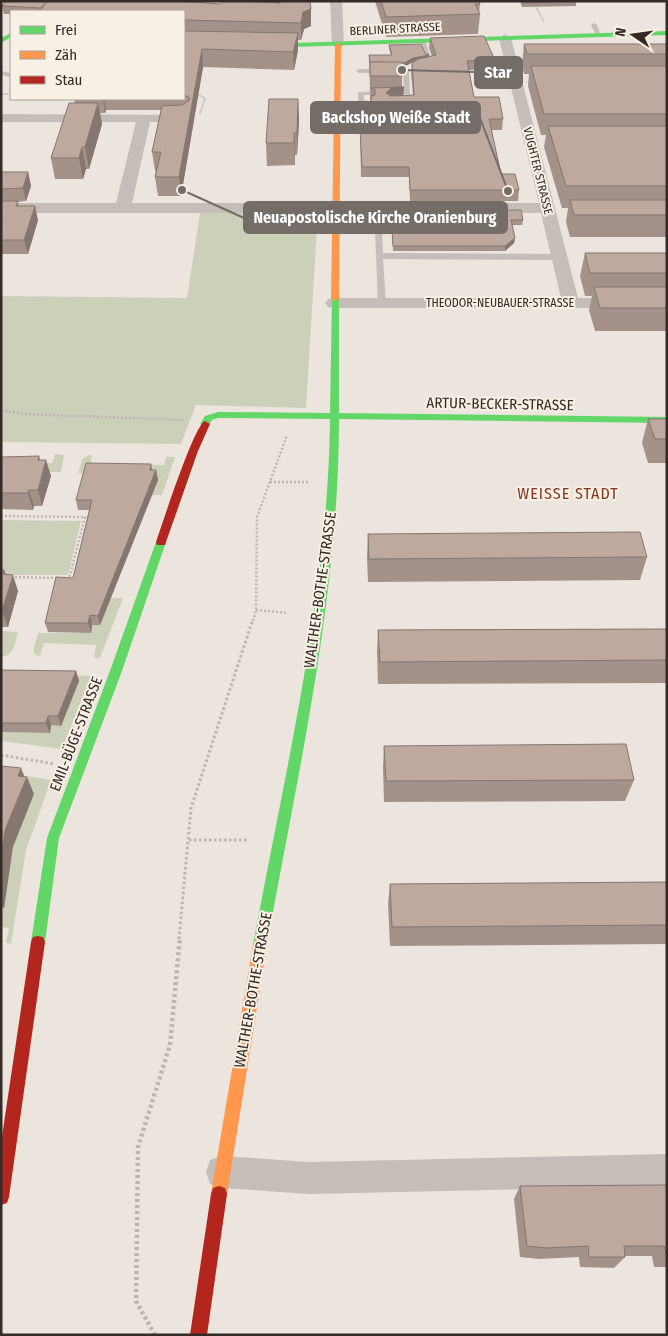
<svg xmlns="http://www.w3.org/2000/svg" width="668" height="1336" font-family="'Fira Sans Condensed',sans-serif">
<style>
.green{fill:#ccd0b9}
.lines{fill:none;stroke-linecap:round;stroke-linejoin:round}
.path-far3{stroke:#bdb6b0;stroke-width:2;stroke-dasharray:1 1;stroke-linecap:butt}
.path-far2{stroke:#bdb6b0;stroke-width:2.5;stroke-dasharray:2 2;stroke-linecap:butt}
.path-far1{stroke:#bdb6b0;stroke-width:3;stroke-dasharray:2.5 2.5;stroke-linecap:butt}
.path{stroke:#bdb6b0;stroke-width:4.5;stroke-dasharray:3 3;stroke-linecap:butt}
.lane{fill:#c4bdb8;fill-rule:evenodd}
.street{fill:#c4bdb8;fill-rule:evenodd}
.fast{fill:#63d668;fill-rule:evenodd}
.slow{fill:#ff974d;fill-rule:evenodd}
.jam{fill:#b3261e;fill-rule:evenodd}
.wall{fill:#a3918a;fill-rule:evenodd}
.shaded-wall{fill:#857670}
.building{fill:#bea9a0;stroke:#857670}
.labels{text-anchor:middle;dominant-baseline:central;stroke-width:4;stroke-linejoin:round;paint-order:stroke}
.far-street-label{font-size:12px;fill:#342b27;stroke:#f8efe5}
.street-label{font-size:15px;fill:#342b27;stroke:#f8efe5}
.neighbourhood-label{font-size:16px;letter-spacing:1px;fill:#813822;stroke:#f8efe5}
.leader{fill:none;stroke:#746c67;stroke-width:2}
.callout-dot{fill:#746c67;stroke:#f8efe5;stroke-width:2}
.callout{fill:#746c67;stroke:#746c67;stroke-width:2}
.callout-label{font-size:16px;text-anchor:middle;font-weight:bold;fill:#fff}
</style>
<rect width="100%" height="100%" fill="#ebe5de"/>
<g class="green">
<path d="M318,212L306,408L196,405L181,444L1,442V296L187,298L200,213Z"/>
<path d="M55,454L64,455L61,472H35L38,463H52Z"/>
<path d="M88,455H92L90,464L164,465L166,457H175L162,495H151L153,474L78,473L82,460Z"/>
<path d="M1,520L81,521L68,575H1Z"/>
<path d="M111,598H123L100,658H94L96,645L44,643L40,656L36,655L33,652L38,633H91L92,625Z"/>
<path d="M1,631L18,632C15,643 14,656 1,657Z"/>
<path d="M39,674L91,676L62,749L1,741V732L49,733L51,725H61L79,681Z"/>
<path d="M8,773L51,780L26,850L11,944L6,942L9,928L1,927V909H4L13,847Z"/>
</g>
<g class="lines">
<g class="path-far3">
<path d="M533,1L544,22"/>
<path d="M1,94H11"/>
<path d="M196,94L205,98L200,114"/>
</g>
<g class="path-far2">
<path d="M1,410L24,414L184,420"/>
<path d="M270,482H309"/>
<path d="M1,516L85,517L69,579"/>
<path d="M11,577L60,578"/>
<path d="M256,610L288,613"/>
<path d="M253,621L256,610L257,517L287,435"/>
</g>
<g class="path-far1">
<path d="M1,755L55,764"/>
<path d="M189,840H247"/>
<path d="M179,939L191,808L253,619"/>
</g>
<path class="path" d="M155,1335L136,1301L138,1147L170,1045L180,937"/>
<g class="lane">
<path d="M594,23L597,25L601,36L596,35L591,25Z"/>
<path d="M420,40L425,41L431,58L426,57Z"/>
<path d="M387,69L390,71L389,72L359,73L356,71L359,69Z"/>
<path d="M406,69L409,71L410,94L364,95V100L374,102L370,104H358V92L404,91L403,71Z"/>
<path d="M1,71L11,73V77L1,75Z"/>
<path d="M374,205L381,207L383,253L559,254L563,257L559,260L383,259L386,303L378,305Z"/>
</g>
<g class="street">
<path d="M330,1H342L344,45L338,49L332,45Z"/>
<path d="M505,34L511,38L578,298H667V308H334L328,307L325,303L328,299L334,298H561L541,213H1V203H116L136,122H1V114L188,115L190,118L183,122H150L132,203H539L499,38Z"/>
<path d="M667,1154V1186L310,1194L222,1188L210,1184L206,1172L210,1160L222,1156L310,1162Z"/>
</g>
<g class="fast">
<path d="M667,31V35L261,48L258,46L261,44Z"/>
<path d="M11,33V37L1,43V38Z"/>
<path d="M332,297L339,299V413L667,417V423L339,419C339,597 298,771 267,945L265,950L260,951L255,950L253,945C285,771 328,597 330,419L218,418L212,420L208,426H202L200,424L205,416L218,412L330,413Z"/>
<path d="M161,538L166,542L122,671L59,838L45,942L43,947L38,948L33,947L31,942L47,838L110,671L156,542Z"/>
</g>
<g class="slow">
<path d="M338,43L341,45L339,299L335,301L331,299L335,45Z"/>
<path d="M260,939L265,940L267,945L227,1194L225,1200L219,1202L213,1200L211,1194L253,945L255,940Z"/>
</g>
<g class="jam">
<path d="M205,421L210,424L198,451L166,542L165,545H157L156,542C162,525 194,425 205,421Z"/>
<path d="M38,936L43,937L45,942L9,1197L7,1203L1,1205V1143L31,942L33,937Z"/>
<path d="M219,1186L225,1188L227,1194L207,1335H190L211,1194L213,1188Z"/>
</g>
</g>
<g class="wall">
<path d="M278,1H310L311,9V26L304,29L301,40H298V50L294,70L203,67L181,196H158L155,177L156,171H155L152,152L161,110H106L105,113H100L102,124L89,169H86L83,179H55L51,158L75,103L74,99H184V11H11V14H4L2,6L221,4L278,3Z"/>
<path d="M375,1H479L480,4L479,12L480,14L478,34L386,37Z"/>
<path d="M520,1H576V6L522,7Z"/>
<path d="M430,38L495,60L494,69L469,70L474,97L503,119L502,130H491L501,174L519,190L518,201H410L409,177H361L360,128H371L369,55H391L389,49V45L425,53L429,55V57L432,56L429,48ZM413,62L412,63L411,73L413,95H403L404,87H402V67Z"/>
<path d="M524,44H667V237H570L566,222L568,208H562L544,147L546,135H541L528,86L529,74H524L522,64Z"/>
<path d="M298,99L299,121L297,155H295V165L267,166L266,143Z"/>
<path d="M1,172H28L31,186L26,201L18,202L19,206L38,220L28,254H1Z"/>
<path d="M391,212L523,220L522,225H512L515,238L514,243L505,251H393Z"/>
<path d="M585,253H667V331H595L589,310L592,296H585L580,276Z"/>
<path d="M648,419H667V463H648L642,443Z"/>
<path d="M1,457L40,460L51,476L42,506H34L33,510L1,509Z"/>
<path d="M152,470H156L158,480L100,625H92L91,633L48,632L45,623L73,578L89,510H78L76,500Z"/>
<path d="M368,534L647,557L640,580L368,582L367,557Z"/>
<path d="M1,570L6,574L18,591L8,627H1Z"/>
<path d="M667,629V683L378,684L377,653L378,630Z"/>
<path d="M1,670L76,671L79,681L61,726L51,725L50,733L1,732Z"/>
<path d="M384,746L634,780L625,801L384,802L383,768Z"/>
<path d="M667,882V944L390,946L388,904L390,884Z"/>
<path d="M667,1185V1267H654L652,1256H625V1257L614,1268L580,1267L579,1257L539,1259L520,1257L514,1199L520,1186Z"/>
</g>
<g class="shaded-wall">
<path d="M311,9V26L304,29L301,40V23L303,12Z"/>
<path d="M298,33V50L294,70L293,52Z"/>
<path d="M202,49L203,67L181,196L179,177Z"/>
<path d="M429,55V60L413,62L404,67V63L413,58Z"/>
<path d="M404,87L403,97L390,98L386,93L391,88Z"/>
<path d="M103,99H104L106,110L105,113Z"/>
<path d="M298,99L299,121L297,155V133Z"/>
<path d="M98,103L102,124L89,169L85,147Z"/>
<path d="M294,133L295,155V165L294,143Z"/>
<path d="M82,147L86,169L83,179L79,158Z"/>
<path d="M28,172L31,186L26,201L23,188Z"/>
<path d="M35,206L38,220L28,254L24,240Z"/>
<path d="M515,238L514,243L505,251V246Z"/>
<path d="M39,456L43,472L46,460L51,476L42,506L38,490V460Z"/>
<path d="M151,464L153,474L156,470L158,480L100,625L98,616L150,470Z"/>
<path d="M29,490L34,506L33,510L28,493Z"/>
<path d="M4,570L10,585L13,575L18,591L8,627L2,611L3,574Z"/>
<path d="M90,615L92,625L91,633L88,623Z"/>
<path d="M76,671L79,681L61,726L58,716Z"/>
<path d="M48,716L51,725L50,733L46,723Z"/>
<path d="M21,768L26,780L27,777L34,794L13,847L4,909L1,905V856L5,830L18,776Z"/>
</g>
<g class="building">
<path d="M6,1H46L41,8L2,6Z"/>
<path d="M48,1H179L221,4L223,1H245L280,3L279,1H310L311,9L303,12L301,23L184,20V11H39Z"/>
<path d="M381,1H479L480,4H475L480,14L386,17Z"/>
<path d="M522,1H576L523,3Z"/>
<path d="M184,31L298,33L293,52L202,49L179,177H155L161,152H152L162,106L182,105L190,100L188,96H184Z"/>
<path d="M484,36L495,60L467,61L474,97H499L503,119H489L501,174H515L519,190H410L409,167H362L360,128H372L371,96L375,95V90L371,88L404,87L391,88L386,93L391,96L414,95L412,63L418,59L436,55L430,38Z"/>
<path d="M421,44L425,53L429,55L413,58L404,63L370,62V63L369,55H392L389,45Z"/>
<path d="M524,44H667V54H527Z"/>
<path d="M370,62H402L403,76H370Z"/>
<path d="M531,66H667V114H544Z"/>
<path d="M269,99H298L297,133H294V143H266Z"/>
<path d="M69,103H98L85,147H82L79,158H51Z"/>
<path d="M548,126H667V186H566Z"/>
<path d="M1,172H28L23,188L1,189Z"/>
<path d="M570,200H667V215H574Z"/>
<path d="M1,201H18L16,206H35L24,240H1V223L3,218H1Z"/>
<path d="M521,210L523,220H511L515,238L505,246H393L391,212Z"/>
<path d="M585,253H667V273H590Z"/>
<path d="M594,287H667V308H600Z"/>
<path d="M648,419H667V439H655Z"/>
<path d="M39,456L38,460H46L38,490H29L28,493H1V457Z"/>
<path d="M86,463L151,464L150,470H156L98,616L90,615L88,623H45L56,577L73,578L92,500H76Z"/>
<path d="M640,532L647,557L369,559L368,534Z"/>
<path d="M1,570H4L3,574L13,575L2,611H1Z"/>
<path d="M667,629V660L380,662L378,630Z"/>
<path d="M1,670L76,671L58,716H48L46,723H1Z"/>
<path d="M626,744L634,780L386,781L384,746Z"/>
<path d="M1,766L21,768L18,776L27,777L5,830L1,856Z"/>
<path d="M667,882V925L392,927L390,884Z"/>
<path d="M667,1185V1257L664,1246H624L625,1257H589L588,1246L547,1248L527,1246L520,1186Z"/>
</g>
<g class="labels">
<g class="far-street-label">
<text transform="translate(395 29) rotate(-3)">BERLINER STRASSE</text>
<text transform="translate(538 171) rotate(76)">VUGHTER STRASSE</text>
<text x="500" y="303">THEODOR-NEUBAUER-STRASSE</text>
</g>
<g class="street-label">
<text transform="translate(500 404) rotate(1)">ARTUR-BECKER-STRASSE</text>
<text transform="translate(320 590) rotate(-82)">WALTHER-BOTHE-STRASSE</text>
<text transform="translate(76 734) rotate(-69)">EMIL-BÜGE-STRASSE</text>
<text transform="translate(253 990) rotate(-80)">WALTHER-BOTHE-STRASSE</text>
</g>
<g class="neighbourhood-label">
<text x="568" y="493">WEISSE STADT</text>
</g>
</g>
<path class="leader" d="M402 70L475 72M508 191L480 118M182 190L244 218"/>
<g class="callout-dot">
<circle cx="402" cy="70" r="5"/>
<circle cx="508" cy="191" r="5"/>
<circle cx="182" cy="190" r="5"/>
</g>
<g class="callout">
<rect x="475" y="57" width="47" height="31" rx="5"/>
<rect x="311" y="102" width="169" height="31" rx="5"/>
<rect x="244" y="202" width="263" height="31" rx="5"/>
</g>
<g class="callout-label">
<text x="498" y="78">Star</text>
<text x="396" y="123">Backshop Weiße Stadt</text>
<text x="375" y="223">Neuapostolische Kirche Oranienburg</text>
</g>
<rect width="668" height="1336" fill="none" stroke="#342b27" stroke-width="5"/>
<rect x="10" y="10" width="175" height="90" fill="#f8efe5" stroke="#aaa199"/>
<rect x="20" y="26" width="25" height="8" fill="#63d668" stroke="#aaa199"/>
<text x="55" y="35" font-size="15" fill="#342b27">Frei</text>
<rect x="20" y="51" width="25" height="8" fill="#ff974d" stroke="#aaa199"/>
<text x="55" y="60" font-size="15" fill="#342b27">Zäh</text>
<rect x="20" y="76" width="25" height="8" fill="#b3261e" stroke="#aaa199"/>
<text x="55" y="85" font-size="15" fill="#342b27">Stau</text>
<g transform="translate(633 35) rotate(283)" stroke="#f8efe5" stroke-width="4" paint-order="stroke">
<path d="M0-4L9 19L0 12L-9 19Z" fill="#342b27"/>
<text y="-8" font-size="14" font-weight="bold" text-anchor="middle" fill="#342b27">N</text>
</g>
</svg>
